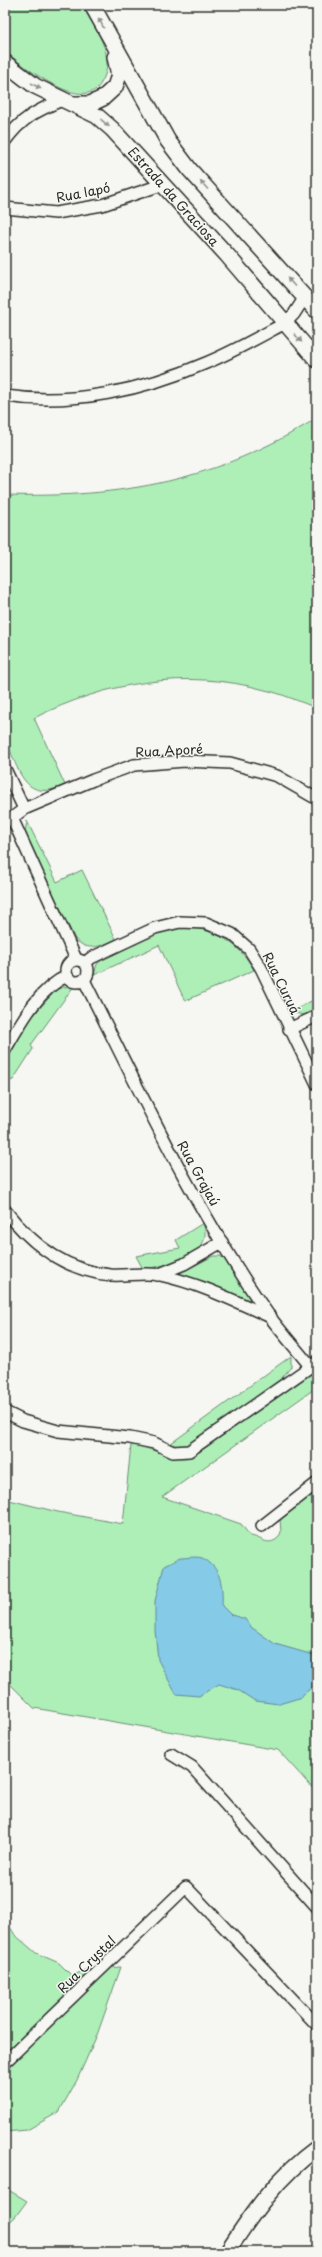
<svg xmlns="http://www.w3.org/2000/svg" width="322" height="2257" font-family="'Playpen Sans',sans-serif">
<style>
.green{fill:#aeefb8;stroke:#6c8d72}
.water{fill:#85cae6;stroke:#618a9b}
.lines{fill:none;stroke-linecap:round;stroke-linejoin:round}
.street-casing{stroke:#2b2b2b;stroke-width:14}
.secondary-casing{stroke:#2b2b2b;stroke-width:18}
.street{stroke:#f6f6f2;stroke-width:11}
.secondary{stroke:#f6f6f2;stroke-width:15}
.oneway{fill:#90908e}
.labels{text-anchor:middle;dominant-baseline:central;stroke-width:3;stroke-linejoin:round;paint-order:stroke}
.street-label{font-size:13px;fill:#2b2b2b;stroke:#f6f6f2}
</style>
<rect width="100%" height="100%" fill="#f6f6f2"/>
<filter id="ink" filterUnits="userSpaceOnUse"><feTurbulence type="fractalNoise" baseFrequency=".025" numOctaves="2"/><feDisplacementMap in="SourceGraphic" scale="8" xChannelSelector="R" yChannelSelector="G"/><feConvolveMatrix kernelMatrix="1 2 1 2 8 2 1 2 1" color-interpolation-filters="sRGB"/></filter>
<g filter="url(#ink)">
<g class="green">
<path d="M5,5H82C90,20 103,38 106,54C108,66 107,73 101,83C83,115 22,65 5,51Z"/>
<path d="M317,418V708C300,702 283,694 265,690C186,668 106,682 34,718L65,785C23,804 19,769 5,738V732L8,730L5,726V495C123,498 216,481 317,418Z"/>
<path d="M27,821L57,882L82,870L116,939C101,946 88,953 75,939L26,838L25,832Z"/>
<path d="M181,927C213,928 238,941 254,970L185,1001L159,945L94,975L97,964L104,958L157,932Z"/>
<path d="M74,986L31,1045L33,1049L13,1080L5,1082V1063L30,1019L56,990L63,987Z"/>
<path d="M317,998V1009L303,1015L291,1012Z"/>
<path d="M203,1223C216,1256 166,1266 143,1269L136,1256L180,1248L176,1240Z"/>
<path d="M213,1256H220L228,1261L250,1299L246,1300L206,1282L172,1274L188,1269Z"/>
<path d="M291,1356V1367L281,1379L188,1445L178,1446L170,1444Z"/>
<path d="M317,1370V1387L162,1497L241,1524L250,1536C261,1537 268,1548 279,1537L281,1532L280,1519L283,1516L317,1489V1793L278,1750L34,1708L5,1679V1499L58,1512L123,1524L131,1445C153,1447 171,1461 192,1457Z"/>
<path d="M5,1919L15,1935L36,1953L59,1963L72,1976L87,1969L121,1967L97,2035L77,2080L59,2112L27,2130L5,2132Z"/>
<path d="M5,2188L27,2201L15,2217L5,2226Z"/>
</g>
<path class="water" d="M180,1558C186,1558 197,1556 202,1558C222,1567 223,1588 222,1606L230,1614L245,1619L251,1627L275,1644L317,1656L316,1684L299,1698L279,1704L255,1701L238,1690L219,1684L199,1696L176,1694L158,1660L155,1630V1601L164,1566Z"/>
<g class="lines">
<g class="street-casing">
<g id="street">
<path d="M5,141C22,118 36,111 62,100"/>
<path d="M5,208L56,213L102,205L164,184"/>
<path d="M5,396C72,406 144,390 206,363C233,352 259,337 285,323L294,314L305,297"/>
<path d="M5,769L24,809"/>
<path d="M12,818L76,959"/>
<path d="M5,821L12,818L24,809L93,780L134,765L185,761L230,763L277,776L317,799"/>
<circle cx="77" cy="971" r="11"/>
<path d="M85,963L91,958L155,928L180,922L206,923L232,934L249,949L261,968L317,1084"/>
<path d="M84,980C141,1094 196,1212 270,1317C283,1334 297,1350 310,1366"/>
<path d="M289,1029L317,1016"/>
<path d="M5,1050C20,1024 39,988 67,976"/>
<path d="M5,1210C31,1244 66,1271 111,1275C127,1276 144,1272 160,1275C201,1284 232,1300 271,1317"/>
<path d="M157,1275L184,1264L222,1242"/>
<path d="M5,1412L23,1421L58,1431L130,1438L154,1443L173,1452L189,1451L317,1362"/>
<path d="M262,1526L317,1483"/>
<path d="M171,1754L192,1767L317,1907"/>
<path d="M5,2062L186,1887L317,2025"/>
</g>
</g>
<g class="secondary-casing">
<g id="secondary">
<path d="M92,5L168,141L190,170L317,311"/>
<path d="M5,63L35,86L97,116L112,129L227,255L317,360"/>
<path d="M74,104H90L103,98L115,87L119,75L115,57"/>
<path d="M227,2252C253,2212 278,2176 317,2148"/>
</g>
</g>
<use href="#street" class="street"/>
<use href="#secondary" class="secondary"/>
</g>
<defs><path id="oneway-solid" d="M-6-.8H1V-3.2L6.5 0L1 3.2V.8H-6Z"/></defs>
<g class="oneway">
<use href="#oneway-solid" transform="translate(101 23) rotate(-119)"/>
<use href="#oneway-solid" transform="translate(36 86) rotate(31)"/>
<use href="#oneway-solid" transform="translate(105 123) rotate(41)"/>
<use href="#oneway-solid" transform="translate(204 185) rotate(-132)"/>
<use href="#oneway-solid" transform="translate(291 282) rotate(-132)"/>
<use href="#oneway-solid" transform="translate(298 338) rotate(48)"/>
</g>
</g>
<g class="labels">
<g class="street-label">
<text transform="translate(83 192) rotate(-11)">Rua Iapó</text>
<text transform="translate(174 196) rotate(48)">Estrada da Graciosa</text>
<text transform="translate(169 750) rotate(-3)">Rua Aporé</text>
<text transform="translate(282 983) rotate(64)">Rua Curuá</text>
<text transform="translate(199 1173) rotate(61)">Rua Grajaú</text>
<text transform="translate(86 1964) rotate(-44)">Rua Crystal</text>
</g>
</g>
<rect width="322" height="2257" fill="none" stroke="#f6f6f2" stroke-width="20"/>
<rect x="10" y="10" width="302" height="2237" fill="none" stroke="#2b2b2b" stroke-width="1.5" filter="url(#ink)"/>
</svg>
